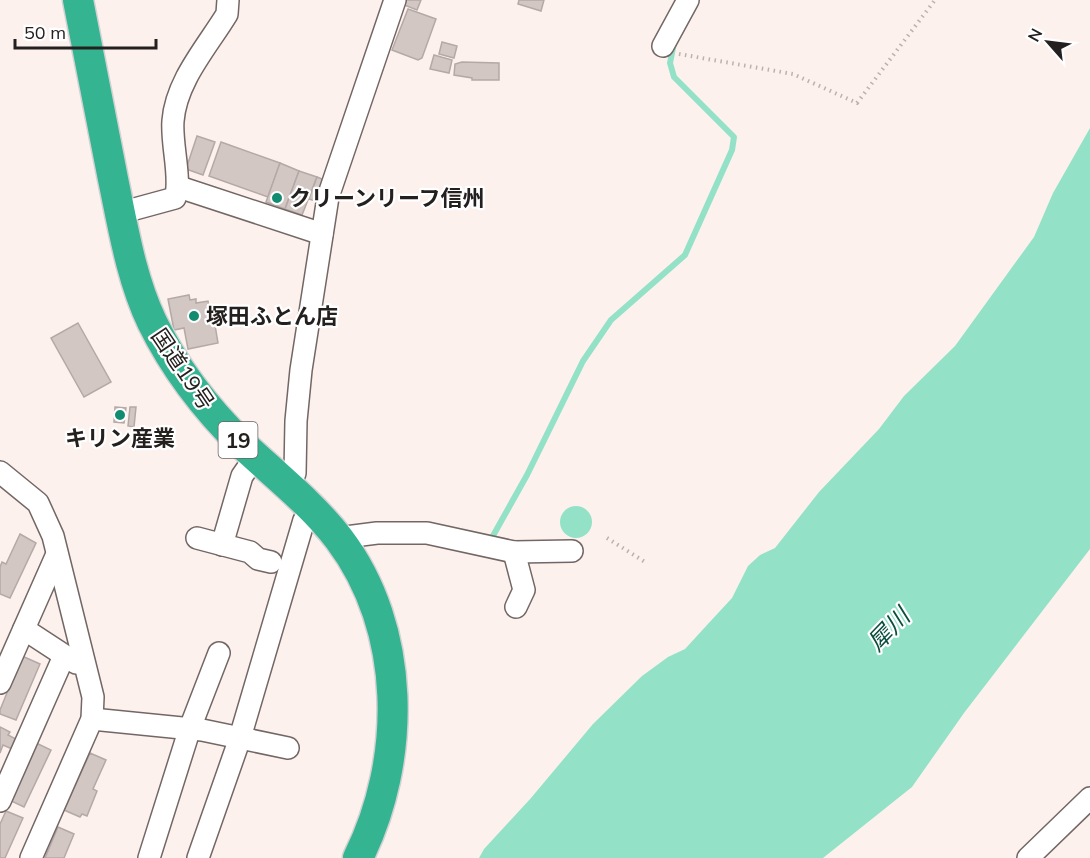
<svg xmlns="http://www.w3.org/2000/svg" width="1090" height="858" font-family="Mulish,'Noto Sans JP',sans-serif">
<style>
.water{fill:#93e2c8}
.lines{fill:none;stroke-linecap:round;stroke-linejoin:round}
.stream{stroke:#93e2c8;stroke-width:6}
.building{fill:#d3c7c4;stroke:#b4a9a6;stroke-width:1.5}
.minor-casing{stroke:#726765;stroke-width:24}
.highway-casing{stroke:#d3d2d2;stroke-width:33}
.path{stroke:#bbb2af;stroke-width:4;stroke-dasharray:1.5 4.5;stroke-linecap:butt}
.minor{stroke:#fff;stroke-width:21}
.highway{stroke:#35b492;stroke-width:30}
.poi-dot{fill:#118c70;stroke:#fff;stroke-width:2}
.labels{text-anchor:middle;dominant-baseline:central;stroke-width:4.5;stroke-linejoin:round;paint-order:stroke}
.shield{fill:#fff;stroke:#666362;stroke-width:1.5}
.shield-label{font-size:21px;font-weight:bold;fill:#24201f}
.poi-label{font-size:22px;font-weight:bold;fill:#24201f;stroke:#fff;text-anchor:start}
.street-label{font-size:22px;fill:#24201f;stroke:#fff}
.water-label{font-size:24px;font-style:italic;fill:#0a4e3e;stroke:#fff}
</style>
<rect width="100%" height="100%" fill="#fdf1ee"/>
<g class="water">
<path d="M1090,128V549L964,713L912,787L823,858H479L484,849L531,798L593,724L642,676L668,657L685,649L707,625L732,598L748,566L760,555L775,548L819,492L879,429L904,396L955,346L1034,237L1053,193Z"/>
<circle cx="576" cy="522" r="16"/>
</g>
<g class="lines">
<path class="stream" d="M489,543L527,475L583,361L611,320L685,255L732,150L734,137L674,77L670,63L674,43"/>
</g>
<g class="building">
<path d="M401,0H421L417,10L399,3Z"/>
<path d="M519,0H544L541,11L518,4Z"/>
<path d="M408,9L436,19L422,58L418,60L392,50Z"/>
<path d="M442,42L457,46L454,58L439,54Z"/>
<path d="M434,55L452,60L449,73L430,69Z"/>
<path d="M462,62L499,63V80H472V78L454,75L455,64Z"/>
<path d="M197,136L215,142L203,175L186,169Z"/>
<path d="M221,142L280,163L268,197L209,176Z"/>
<path d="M280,163L299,171L285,209L266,202Z"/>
<path d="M299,171L317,177L302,215L285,209Z"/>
<path d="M317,177L327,181L319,202L309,199Z"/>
<path d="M189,295L190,300L196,299V303L208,301L209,308L216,306L219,325H215L218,343L188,349L184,328L174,330L168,299Z"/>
<path d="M78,323L111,382L84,397L51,338Z"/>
<path d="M115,407L126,408L124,423L114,422Z"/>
<path d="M130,407H136L134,427L128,426Z"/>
<path d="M20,534L36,543L10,598L0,594V567L2,562L6,564Z"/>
<path d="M22,656L40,664L16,720L0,714V710Z"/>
<path d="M0,727L10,732L8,735L16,739L12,749L3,745L0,753Z"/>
<path d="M34,742L51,750L24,807L7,799Z"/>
<path d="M90,753L106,760L93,789L97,791L87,816L82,814L80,817L64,810Z"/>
<path d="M6,811L23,818L5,858H0V824Z"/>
<path d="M58,827L74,834L64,858H45Z"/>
</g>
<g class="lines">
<g class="minor-casing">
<g id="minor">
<path d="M663,46L688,0"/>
<path d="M179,187L322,234"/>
<path d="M120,213L175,198C182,180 171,144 173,121C176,81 207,47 227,14L228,0"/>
<path d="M0,472L38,503L53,536L93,697L92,719L31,858"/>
<path d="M289,488L295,473L296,421L301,370L328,197L395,0"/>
<path d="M197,538L250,552L258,559L271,562"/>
<path d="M338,538L377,533H427L514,552L572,551"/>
<path d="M222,545L242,476L256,456"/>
<path d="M514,552L524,590L516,607"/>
<path d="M24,629L76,663"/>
<path d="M0,683L57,554"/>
<path d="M92,719L202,730L288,748"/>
<path d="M0,801L64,656"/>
<path d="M149,858L190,728L219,653"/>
<path d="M198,858L239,741L304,520"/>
<path d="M1028,858L1090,798"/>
</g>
</g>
<g class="highway-casing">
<path id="highway" d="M78,0C90,60 101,119 113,179C123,227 131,278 152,322C175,369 206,409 243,445C275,475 312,504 339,539C407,629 407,760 358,858"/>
</g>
<g class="path">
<path d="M679,54L793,74L857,103L935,0"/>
<path d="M607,538L645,562"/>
</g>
<use href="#minor" class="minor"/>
<use href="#highway" class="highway"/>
</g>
<g class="poi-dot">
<circle cx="277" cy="198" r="6"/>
<circle cx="194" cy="316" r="6"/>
<circle cx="120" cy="415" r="6"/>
</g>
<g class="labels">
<rect class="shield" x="218.5" y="422" width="39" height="36" rx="4.5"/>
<g class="shield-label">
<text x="238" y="440">19</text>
</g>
<g class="poi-label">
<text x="289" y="198">クリーンリーフ信州</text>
<text x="206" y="316">塚田ふとん店</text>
<text x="120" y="438" text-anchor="middle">キリン産業</text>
</g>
<g class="street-label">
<text transform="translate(183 369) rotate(56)">国道19号</text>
</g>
<g class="water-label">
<text transform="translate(888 629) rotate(-46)">犀川</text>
</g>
</g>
<g transform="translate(1048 42) rotate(298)" stroke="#ffffff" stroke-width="4.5" paint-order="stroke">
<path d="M0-4.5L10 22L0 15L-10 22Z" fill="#24201f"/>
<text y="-9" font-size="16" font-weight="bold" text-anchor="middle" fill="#24201f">N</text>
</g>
<path d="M15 39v9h141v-9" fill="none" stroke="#24201f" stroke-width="3"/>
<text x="24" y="39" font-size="18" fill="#24201f" stroke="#ffffff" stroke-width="4.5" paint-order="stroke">50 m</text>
</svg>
